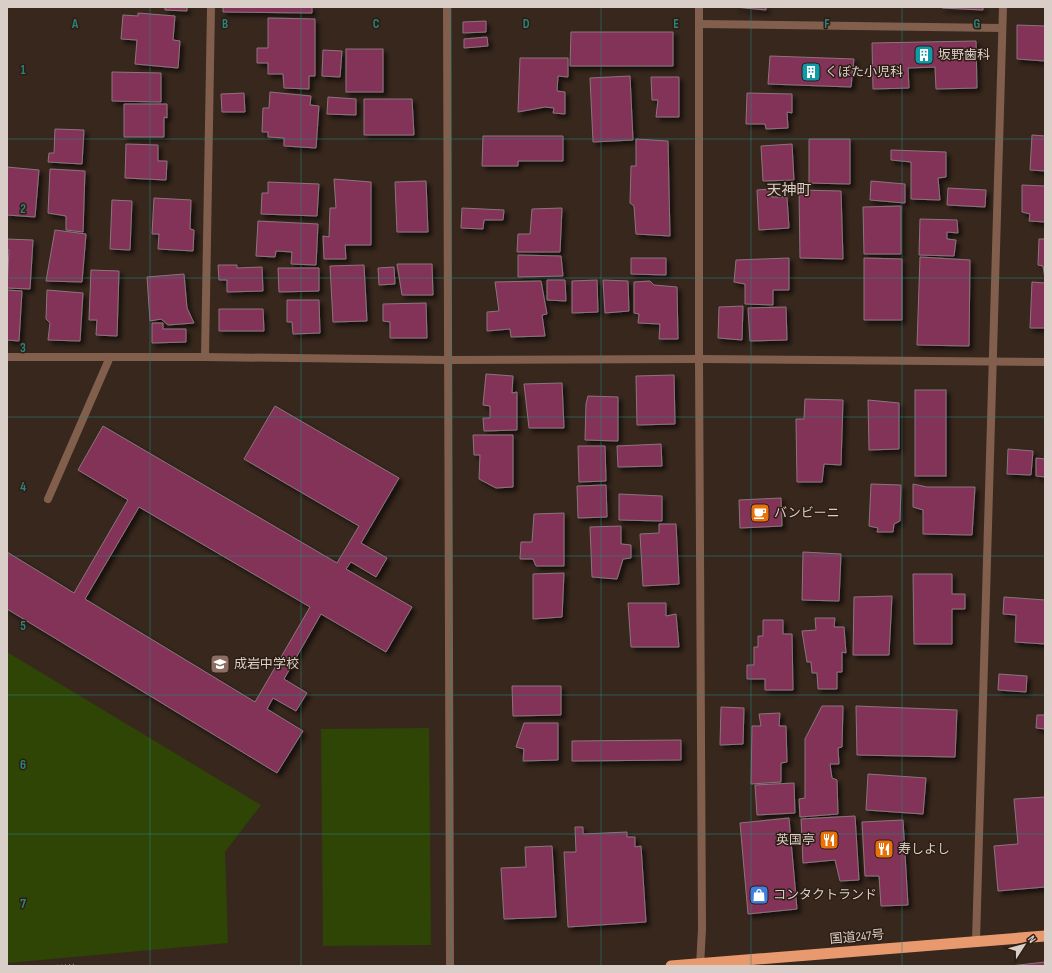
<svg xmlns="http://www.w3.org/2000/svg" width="1052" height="973" font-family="'Sofia Sans Condensed','Noto Sans JP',sans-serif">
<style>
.green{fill:#2e4506}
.building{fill:#833258;stroke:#8a757c;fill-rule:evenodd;filter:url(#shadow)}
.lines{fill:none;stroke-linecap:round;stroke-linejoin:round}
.path{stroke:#8d8077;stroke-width:2.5;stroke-dasharray:1 3;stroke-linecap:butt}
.service{stroke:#815f4c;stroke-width:8}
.minor{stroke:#815f4c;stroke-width:8}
.tertiary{stroke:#815f4c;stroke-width:8}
.trunk{stroke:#e89a6e;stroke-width:11}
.grid{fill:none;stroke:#2d837c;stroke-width:1;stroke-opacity:0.55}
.labels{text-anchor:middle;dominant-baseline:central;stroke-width:3;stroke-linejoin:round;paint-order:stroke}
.poi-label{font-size:13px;fill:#d9cfc8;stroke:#2c1e14;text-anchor:start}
.street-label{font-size:13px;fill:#d9cfc8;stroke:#2c1e14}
.quarter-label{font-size:15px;fill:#d9cfc8;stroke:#2c1e14}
.grid-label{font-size:13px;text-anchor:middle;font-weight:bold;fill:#2d837c;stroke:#2c1e14;stroke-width:3;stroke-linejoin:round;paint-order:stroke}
</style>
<defs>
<filter id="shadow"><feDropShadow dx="3.5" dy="3.5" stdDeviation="2" flood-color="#0009"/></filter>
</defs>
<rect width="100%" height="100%" fill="#37271d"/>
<g class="green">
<path d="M7,652L261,805L225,852L228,943L7,963Z"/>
<path d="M429,728L431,945L323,946L321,729Z"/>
</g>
<g class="building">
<path d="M165,7H187V11L165,10Z"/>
<path d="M223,7H312V13L223,12Z"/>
<path d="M735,7H766V10Z"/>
<path d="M942,7H983V10L942,8Z"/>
<path d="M138,13L175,16L173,40L180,41L178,68L135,64L137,40L121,39L123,15L138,16Z"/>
<path d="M268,18L315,19V76H309V89L284,88L283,74H268V63H257V48H268Z"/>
<path d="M486,21V32L463,33V22Z"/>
<path d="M1017,25L1045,26V61L1017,59Z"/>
<path d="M571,32H673V66H570Z"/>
<path d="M487,37L488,46L464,48V39Z"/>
<path d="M976,41L977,88L936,89L935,67L908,68L909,88L873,89L872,43Z"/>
<rect x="346" y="49" width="37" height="43"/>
<path d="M323,50L342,51L340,77L322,76Z"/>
<path d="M770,56L854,59L851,87L768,84Z"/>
<path d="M520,58H568V77L558,76L557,91L565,92V114L553,113L554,108L545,107L518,112Z"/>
<path d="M112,72L161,73V102L112,101Z"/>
<path d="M630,76L633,140L593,142L590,78Z"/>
<path d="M651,77H679V117H656L658,100H652Z"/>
<path d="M270,92L311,96L310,105L319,106L316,148L284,146V138L268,137V132H262L263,108H269Z"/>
<path d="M244,93L245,112H222L221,94Z"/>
<path d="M747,93L792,94V113L787,112L788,128L766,129L765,124H746Z"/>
<path d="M328,97L356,99V115L327,114Z"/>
<path d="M364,99H412L414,135H364Z"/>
<path d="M124,104H167V118L164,117V137H124Z"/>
<path d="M55,129L84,130L82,164L48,162L49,153H54Z"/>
<path d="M1032,135L1045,136V171L1030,170Z"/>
<path d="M483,136H563V161H518V166H482Z"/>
<path d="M636,139L668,141L670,236L636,234L634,206L630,203L631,166H636Z"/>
<path d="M809,139H850V184L809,183Z"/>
<path d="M126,144L158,145V161H167L166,180L125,178Z"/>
<path d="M792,144L794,180L763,181L761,146Z"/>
<path d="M891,150L946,152V177L938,178L940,200L911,199V162L891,160Z"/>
<path d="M7,167L39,170L35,217L7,215Z"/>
<path d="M50,169L85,171L83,232L66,230V216L48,213Z"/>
<path d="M334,179L371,182V245H345L346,259H324L323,236L329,237L330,208H336Z"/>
<path d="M426,181L428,232H397L395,182Z"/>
<path d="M871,181L905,184V203L870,200Z"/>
<path d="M268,182L319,184L317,216L261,214L262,193H268Z"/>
<path d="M1022,185L1045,186V222L1029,221L1030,214L1022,212Z"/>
<path d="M948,188L986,190L985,207L947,205Z"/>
<path d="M771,189L772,197H787L789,228L759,230L757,190Z"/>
<path d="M799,190L841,191L843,259L800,258Z"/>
<path d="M154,198L191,200L190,229L194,230L193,251L158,249L159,234H152Z"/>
<path d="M112,200L132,201L130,250L110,249Z"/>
<path d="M901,206V254H864L863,207Z"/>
<path d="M462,208L504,210L503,220H484L483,229L461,228Z"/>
<path d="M562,208L560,252H517L518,234H530L532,209Z"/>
<path d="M920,219L957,220L958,233L947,232V239L956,240L954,256L919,255Z"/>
<path d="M258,221L318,224L316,265L291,264L292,252L276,251L275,257L256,256Z"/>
<path d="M55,230L86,234L82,282L46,281Z"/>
<path d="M7,239L33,240L30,289L7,288L9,250H7Z"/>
<path d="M1039,239H1045V279L1043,266L1038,265Z"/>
<path d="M518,255L561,256L563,276L518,277Z"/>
<path d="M920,257L970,260L969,346L917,345Z"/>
<path d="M631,258H666V275L631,274Z"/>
<path d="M789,258V290H773V305L745,304V284L734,282L736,260Z"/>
<path d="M864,258L902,259V320H864Z"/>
<path d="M397,264H432L433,295H402Z"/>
<path d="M218,265H237V268L262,267L263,291L227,292V280H219Z"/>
<path d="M364,265L367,321L333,322L330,266Z"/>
<path d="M394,267L395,284L379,285L378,268Z"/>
<path d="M278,268H319V291L279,292Z"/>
<path d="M91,270L119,271L117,336L96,335L97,320H89Z"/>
<path d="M184,274L187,308L194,323L168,325L161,319L150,321L147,277Z"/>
<path d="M547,280H565L566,301L547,300Z"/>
<path d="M597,280L598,312L572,313V281Z"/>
<path d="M603,280L628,281L629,311L605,313Z"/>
<path d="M541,281L547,314L542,315L545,336L511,337L510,329L487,331V312L499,311L495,282Z"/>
<path d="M650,281L654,285L677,287L678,339H659L660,324L638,323L639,314L634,313V282Z"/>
<path d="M1032,282L1045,283V328H1030Z"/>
<path d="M7,290L22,291L19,341L7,340Z"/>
<path d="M47,290L83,293L80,341L48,340L50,323L46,319Z"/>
<path d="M287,300H319L320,333L293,334L292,322H287Z"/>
<path d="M426,303L427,338H390V322L383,321V304Z"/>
<path d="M743,306L742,340L718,338L719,307Z"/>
<path d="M786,307L787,340L750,341L748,308Z"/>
<path d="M219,309H263L264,331H219Z"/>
<path d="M152,323H163V329H186V342L152,343Z"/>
<path d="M486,374L513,376L512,393L517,392V430L484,431L483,418H490V406L483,405Z"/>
<path d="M674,375L675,424L637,425L636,376Z"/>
<path d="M562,383L564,428H529L524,384Z"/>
<rect x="915" y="390" width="31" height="86"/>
<path d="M588,396L618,397V441L585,440L586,404Z"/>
<path d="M805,399L843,400L841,465L824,464L822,482H797L796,419H804Z"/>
<path d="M868,400L899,403V449L869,450Z"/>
<path d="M275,406L399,478L361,543L387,558L376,577L351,562L346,569L412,607L386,652L321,614L284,679L307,693L296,711L273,698L267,709L303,731L277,773L7,609V552L74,593L128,500L78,470L103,426L337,563L359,526L244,459ZM139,507L310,607L255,702L85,599Z"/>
<path d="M473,435H513V487L496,488L479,479L480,455H474Z"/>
<path d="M661,444L662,466L618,467L617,446Z"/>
<path d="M578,446H605L606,481L579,482Z"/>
<path d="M1008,449L1033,451L1031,475L1007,474Z"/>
<path d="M1036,458L1045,459V477L1036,476Z"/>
<path d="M871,484L901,485L900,521L894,524L893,532H877L878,528L869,526Z"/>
<path d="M913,484L927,487H975L972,535L923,534V510L913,507Z"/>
<path d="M606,485L607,517L578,518L577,486Z"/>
<path d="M619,494L662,496V521L619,520Z"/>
<path d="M781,498L782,526L740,528L739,500Z"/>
<path d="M564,513V566H536L533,559H520L521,542H532L534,514Z"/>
<path d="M659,524H676L679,584L643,586L640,534L659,533Z"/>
<path d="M621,526V544L631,545V558L623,559L617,579L592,577L590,527Z"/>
<path d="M803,552L841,554L839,601L802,600Z"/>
<path d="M564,573L562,617L533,619V574Z"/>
<path d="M913,574H952V594H965V609H952V644H914Z"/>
<path d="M892,596L889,655H853L854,597Z"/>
<path d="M1004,597L1045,600V644L1015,642L1016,615L1003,614Z"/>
<path d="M628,603H666V616L676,614L679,647H631Z"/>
<path d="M815,618H835L834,627H844L846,653L842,652V672H837V689H818L817,673H812L811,662H807L802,631L816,630Z"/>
<path d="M763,620H783V634H792L793,690H765V679H747V665H754V647H758V636H763Z"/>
<path d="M999,674L1027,676L1026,692L998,690Z"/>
<path d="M512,686H561V715L513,716Z"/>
<path d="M822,706H843L842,747L838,748L839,764H830L832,778L837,780L838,814L800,817L799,799L805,798V739Z"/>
<path d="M856,706L957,710L955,757L857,755Z"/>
<path d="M721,707L744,708L743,744L720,745Z"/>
<path d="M780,713L779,726H786L787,762L781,763V782L751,784L752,726H761L759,714Z"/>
<path d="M1037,715H1045V729L1036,728Z"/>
<path d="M524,723H558V760L523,761L524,749L516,747Z"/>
<path d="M681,740V760L572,761V741Z"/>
<path d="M868,774L926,778L923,814L866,810Z"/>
<path d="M794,783L795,813L757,815L755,785Z"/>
<path d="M1045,797V887L998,891L994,846L1018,844L1014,799Z"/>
<path d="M855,816L859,880L840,881L835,860L803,863L801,819Z"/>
<path d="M789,818L797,909L748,914L740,823Z"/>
<path d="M903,820L908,905L881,906L879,876H865L862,822Z"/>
<path d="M575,827H583V834L627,832V837H635V847L641,846L646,922L568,927L564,852H576Z"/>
<path d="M552,846L556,917L504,919L501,868L526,867L525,847Z"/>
<path d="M1045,962V966H1010Z"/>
</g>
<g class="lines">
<path class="path" d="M57,966L75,965V966"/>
<path class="service" d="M48,499L110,357"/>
<g class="minor">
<path d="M447,7L450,966"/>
<path d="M699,24L1002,28"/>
<path d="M7,357H205L447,360L699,359L1045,362"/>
<path d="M205,357L211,7"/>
<path d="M976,941L1003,7"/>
</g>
<path class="tertiary" d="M699,7V359L702,929L700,966"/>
<path class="trunk" d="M671,966L1045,936"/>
</g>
<path class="grid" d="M150,7V966M301,7V966M451,7V966M601,7V966M751,7V966M902,7V966M7,139H1045M7,278H1045M7,417H1045M7,556H1045M7,695H1045M7,834H1045"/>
<defs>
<g id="building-square" transform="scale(1)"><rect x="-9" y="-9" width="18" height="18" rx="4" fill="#0f9aa8" stroke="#2c1e14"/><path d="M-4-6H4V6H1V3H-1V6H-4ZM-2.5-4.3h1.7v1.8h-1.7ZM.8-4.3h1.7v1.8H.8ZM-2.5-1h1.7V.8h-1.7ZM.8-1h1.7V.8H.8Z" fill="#fff"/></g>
<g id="cafe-square" transform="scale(1)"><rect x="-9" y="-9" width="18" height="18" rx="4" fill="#e8710a" stroke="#2c1e14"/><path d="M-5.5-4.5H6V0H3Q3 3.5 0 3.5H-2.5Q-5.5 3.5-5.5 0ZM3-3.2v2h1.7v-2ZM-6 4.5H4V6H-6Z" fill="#fff"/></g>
<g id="school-square" transform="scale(1)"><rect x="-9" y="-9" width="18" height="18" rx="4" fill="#8d6e63" stroke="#2c1e14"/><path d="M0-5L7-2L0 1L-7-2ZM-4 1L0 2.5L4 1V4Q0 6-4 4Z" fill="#fff"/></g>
<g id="restaurant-square" transform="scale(1)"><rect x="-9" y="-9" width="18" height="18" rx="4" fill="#e8710a" stroke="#2c1e14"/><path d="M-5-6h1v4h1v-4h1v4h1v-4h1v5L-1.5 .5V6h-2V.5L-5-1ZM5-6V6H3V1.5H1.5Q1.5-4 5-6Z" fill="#fff"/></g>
<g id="shop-square" transform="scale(1)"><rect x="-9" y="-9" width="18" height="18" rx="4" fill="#3f7fe0" stroke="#2c1e14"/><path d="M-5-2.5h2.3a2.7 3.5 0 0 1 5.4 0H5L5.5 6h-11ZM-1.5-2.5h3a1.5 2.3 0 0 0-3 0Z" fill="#fff"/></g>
</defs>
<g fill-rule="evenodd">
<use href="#building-square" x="924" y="55"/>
<use href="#building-square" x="811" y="72"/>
<use href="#cafe-square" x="760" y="513"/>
<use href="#school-square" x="220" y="664"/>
<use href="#restaurant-square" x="829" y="840"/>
<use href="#restaurant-square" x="884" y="849"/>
<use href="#shop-square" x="759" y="895"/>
</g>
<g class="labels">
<g class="poi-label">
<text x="938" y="55">坂野歯科</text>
<text x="825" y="72">くぼた小児科</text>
<text x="774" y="513">バンビーニ</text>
<text x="234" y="664">成岩中学校</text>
<text x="815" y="840" text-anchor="end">英国亭</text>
<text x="898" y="849">寿しよし</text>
<text x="773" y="895">コンタクトランド</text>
</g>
<g class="street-label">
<text transform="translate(857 937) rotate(-5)">国道247号</text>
</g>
<g class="quarter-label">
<text x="789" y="190">天神町</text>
</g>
</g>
<g class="grid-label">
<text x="75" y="28">A</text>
<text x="225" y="28">B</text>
<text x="376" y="28">C</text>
<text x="526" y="28">D</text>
<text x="676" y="28">E</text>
<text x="827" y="28">F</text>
<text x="977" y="28">G</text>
<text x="23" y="74">1</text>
<text x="23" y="213">2</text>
<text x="23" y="352">3</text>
<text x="23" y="491">4</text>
<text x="23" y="630">5</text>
<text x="23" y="769">6</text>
<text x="23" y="908">7</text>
</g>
<rect width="1052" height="973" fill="none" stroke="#d9cfc8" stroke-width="16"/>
<g transform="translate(1024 945) rotate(54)" stroke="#2c1e14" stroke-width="3" paint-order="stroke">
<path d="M0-3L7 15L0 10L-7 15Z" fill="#d9cfc8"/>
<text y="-6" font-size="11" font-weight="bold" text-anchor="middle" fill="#d9cfc8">N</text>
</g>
</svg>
